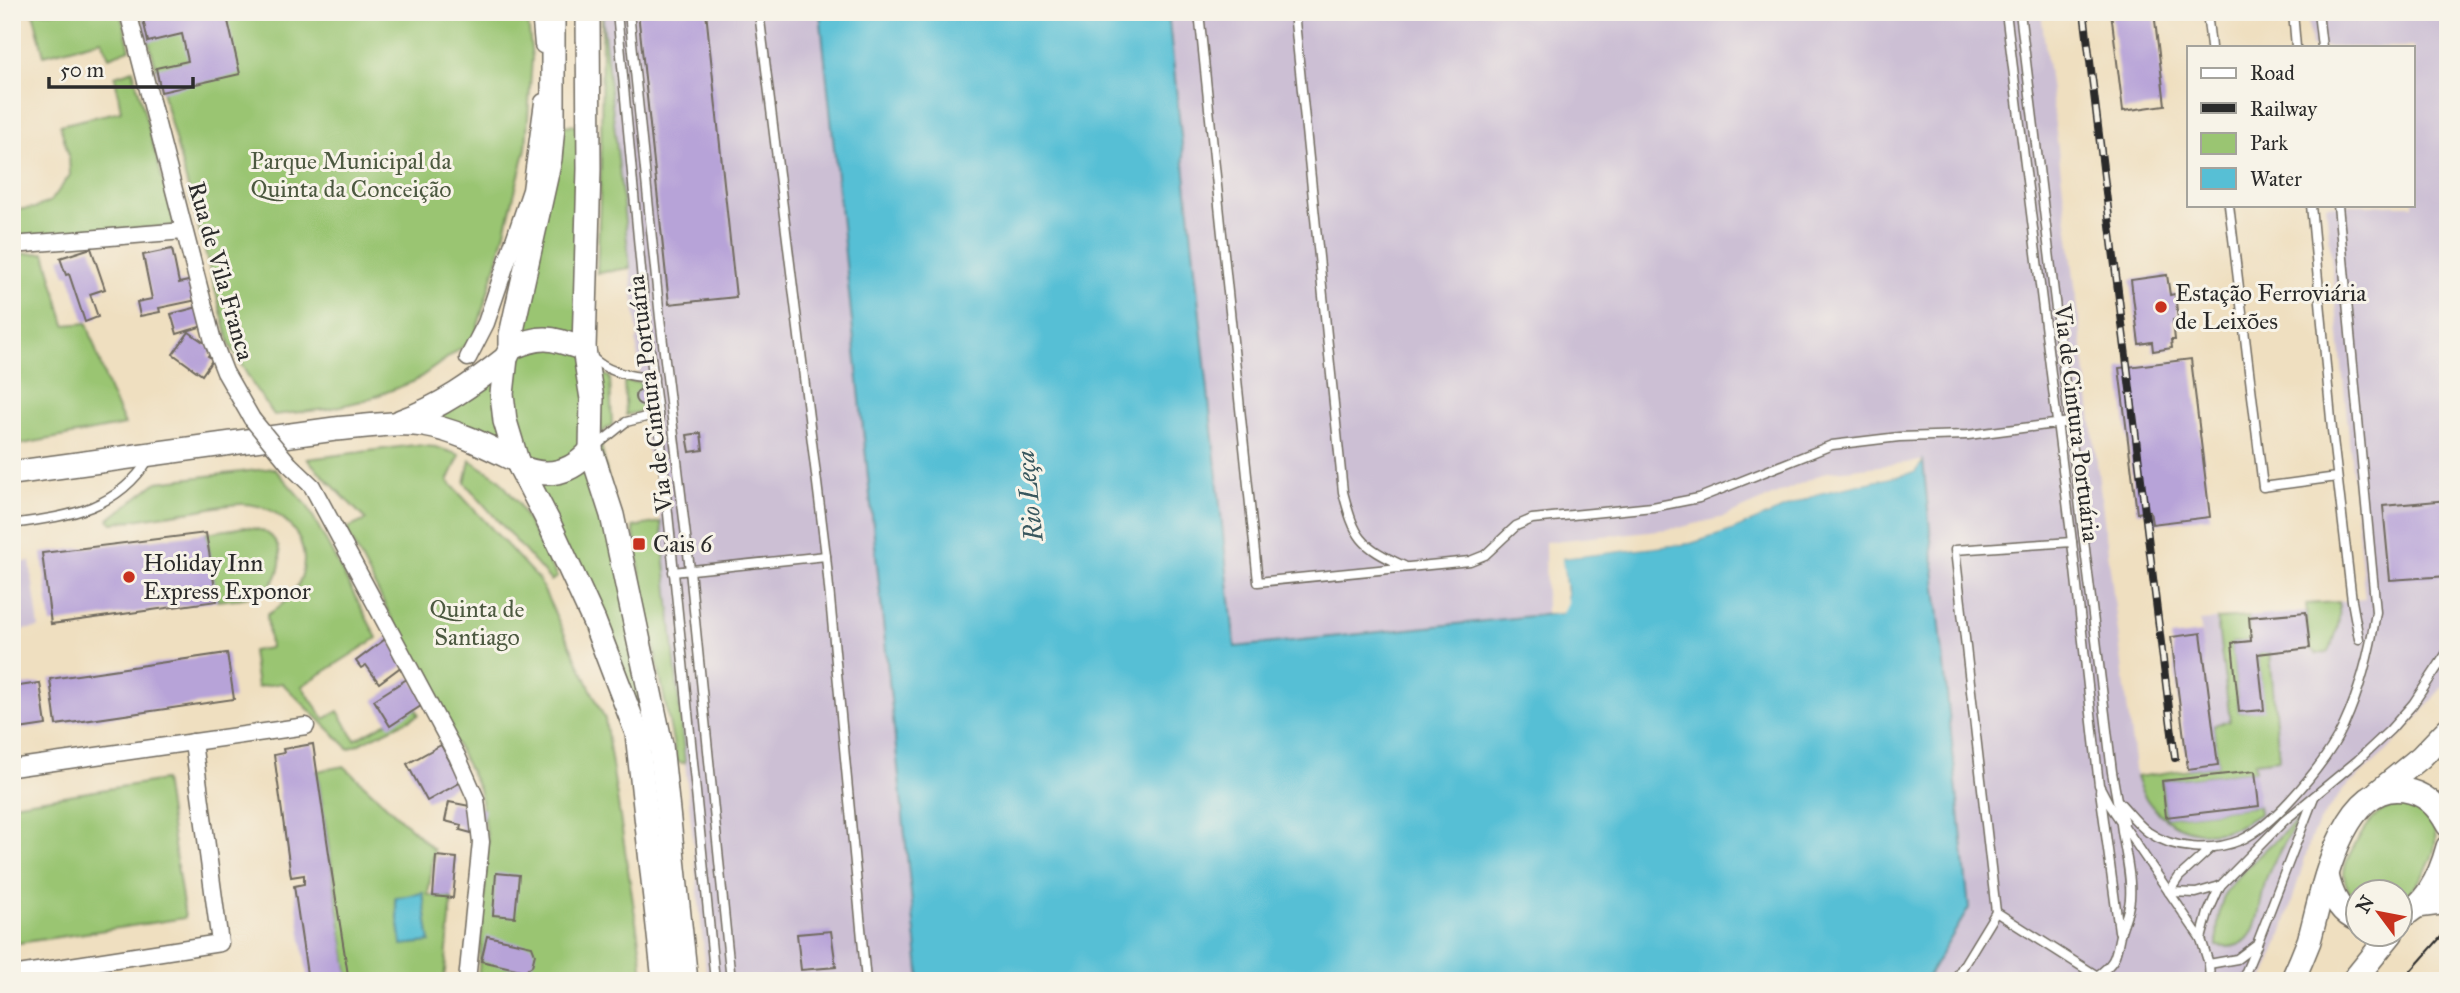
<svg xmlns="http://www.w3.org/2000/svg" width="2460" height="993" font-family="'IM FELL Great Primer',serif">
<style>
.industrial{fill:#ccbfd4}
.green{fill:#9ac572;stroke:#62784e;stroke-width:2}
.water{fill:#57bfd5;stroke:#417580;stroke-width:2}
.pier{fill:#efdfc0}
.building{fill:#b7a3d8}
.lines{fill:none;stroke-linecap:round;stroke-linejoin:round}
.lane-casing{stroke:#706a5f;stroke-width:11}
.street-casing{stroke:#706a5f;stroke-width:19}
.secondary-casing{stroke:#706a5f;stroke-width:26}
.lane{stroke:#fff;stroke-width:8}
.street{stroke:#fff;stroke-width:16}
.secondary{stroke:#fff;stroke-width:23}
.tram{stroke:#2b2b2b;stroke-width:2}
.rail-casing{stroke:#2b2b2b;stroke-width:8}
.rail{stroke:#f7f3e8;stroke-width:5;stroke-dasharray:16;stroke-linecap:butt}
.street-bridge-casing{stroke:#706a5f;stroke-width:19;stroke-linecap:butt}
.street-bridge{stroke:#fff;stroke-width:16}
.poi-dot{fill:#c8321e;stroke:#f7f3e8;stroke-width:2.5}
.labels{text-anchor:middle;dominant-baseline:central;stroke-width:6;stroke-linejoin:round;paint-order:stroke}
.park-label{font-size:24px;fill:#4c5940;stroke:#f7f3e8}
.street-label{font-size:24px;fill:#2b2b2b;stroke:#f7f3e8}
.poi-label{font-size:24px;fill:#2b2b2b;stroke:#f7f3e8;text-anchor:start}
.water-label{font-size:26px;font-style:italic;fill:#38575e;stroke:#f7f3e8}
</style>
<rect width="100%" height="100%" fill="#f7f3e8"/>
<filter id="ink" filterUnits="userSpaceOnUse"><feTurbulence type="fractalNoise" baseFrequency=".0143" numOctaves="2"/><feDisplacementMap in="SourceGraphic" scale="14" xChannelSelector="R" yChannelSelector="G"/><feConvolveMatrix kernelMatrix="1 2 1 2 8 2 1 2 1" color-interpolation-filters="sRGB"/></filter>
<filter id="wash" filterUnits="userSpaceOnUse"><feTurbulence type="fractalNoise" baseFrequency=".00686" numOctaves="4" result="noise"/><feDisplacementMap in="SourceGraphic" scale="28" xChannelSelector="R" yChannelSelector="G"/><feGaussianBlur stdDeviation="1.57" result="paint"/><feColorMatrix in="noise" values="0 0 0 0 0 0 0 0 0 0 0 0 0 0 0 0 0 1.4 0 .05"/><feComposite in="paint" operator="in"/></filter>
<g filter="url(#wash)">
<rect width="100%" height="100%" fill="#efdfc0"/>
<g class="industrial">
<path d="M602,12H820L921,981H707L654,454H648L636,340L638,339Z"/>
<path d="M1168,12H2041L2136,777L2218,765L2200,621L2306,612V604L2365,599L2326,205H2413V47H2311L2307,12H2448V680L2415,721L2387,751L2344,789L2318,823L2311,838L2283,932L2263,981H1925L1969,908L1923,461L1827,472L1724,517L1678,528L1545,542L1546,614L1235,648Z"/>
<path d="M30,561L39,628L12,631V564Z"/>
</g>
<g class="green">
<path d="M33,12H120L130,49L109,57L102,40L44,55Z"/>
<path d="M141,12H527L532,58L526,148L499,255L474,339L415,381L366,400L328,409L274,415L255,388L230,345Z"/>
<path d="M602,14L630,268L597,273L601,167Z"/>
<path d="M133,70L175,226L12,237V210L35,208L51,201L70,175L69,156L60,125L121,111L115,76Z"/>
<path d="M589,125L592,399L654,712L633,723L520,467L426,412L506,358L553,126Z"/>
<path d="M45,253L65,325L87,323L109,390L125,425L12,446V254Z"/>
<path d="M597,372L610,377L612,425L601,433Z"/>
<path d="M624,382H640L643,411L626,415Z"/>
<path d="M414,445L436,447L460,455L448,481L539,580L605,719L641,954L643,981H478L488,842L479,789L346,529L366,520L307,459Z"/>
<path d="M470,460L498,478L518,503L557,577L551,581L465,483Z"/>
<path d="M274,468L307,505L377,638L302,686L324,719L338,711L355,740L415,707L419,715L349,749L282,683L257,687L252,651L270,648L267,615C288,602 304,586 304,559C303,534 283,512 258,506C239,501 218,507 199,510C170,514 142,519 113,523L110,521L109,519L157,482Z"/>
<path d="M661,522L685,763L677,762L642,586L633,527Z"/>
<path d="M245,527C254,528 265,530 271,536C286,551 282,578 265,590C252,599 232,599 217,601L206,533Z"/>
<path d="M2338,602C2342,617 2336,638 2329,652L2317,654L2310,648L2306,604Z"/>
<path d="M2249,617L2251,641L2232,643L2239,712L2263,709L2258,654L2270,652L2279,759L2254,762L2255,771L2162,781L2166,817L2259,806V814C2246,822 2233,830 2219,832C2181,837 2147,813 2136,777L2218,765L2213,725L2230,721L2217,619Z"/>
<path d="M344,766L434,850L428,895L452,898L444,981H349L317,771Z"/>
<path d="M164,780L185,918L12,944V804Z"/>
<path d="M2408,806C2460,825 2427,875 2401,904L2400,892H2358V904C2352,895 2345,887 2344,875C2343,859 2368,820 2382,811C2389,806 2400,806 2408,806Z"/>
<path d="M2298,820C2288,838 2276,855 2268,874C2260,892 2261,924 2248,938C2240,947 2228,948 2217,946C2217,929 2218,911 2224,896C2233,877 2281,835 2298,820Z"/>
</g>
<g class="water">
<path d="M820,12H1168L1235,647L1561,613L1567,594L1561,558L1691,543L1729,531L1819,493L1914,472L1923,461L1969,908L1925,981H920Z"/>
<path d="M423,893L430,942L402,945L395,898Z"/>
</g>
<path class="pier" d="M1918,461H1923L1914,472L1819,493L1729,531L1690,543L1562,558L1567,602L1562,613L1546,614V611L1559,609L1563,601L1558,559L1560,555L1690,539L1728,527L1818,490L1853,480L1912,469Z"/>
<g id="blocks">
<g class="building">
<path d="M173,12H226L240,74L161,92L156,68L188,61L182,34L148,42L143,19Z"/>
<path d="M638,12H706L736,297L669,304Z"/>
<path d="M2111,12H2154L2165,105L2123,111Z"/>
<path d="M91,248L105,289L90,294L98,317L85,322L69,274L66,275L60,258Z"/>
<path d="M172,249L179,283L193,280L197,300L159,308L160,312L140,316L137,302L152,299L143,255Z"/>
<path d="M2167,275L2170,295L2175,294L2178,319L2173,320L2175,340H2171L2172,348L2153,351L2152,342L2139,344L2131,280Z"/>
<path d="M198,307L203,326L177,334L171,314Z"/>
<path d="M189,332L213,349L208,356L213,359L202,375L173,354Z"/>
<path d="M2191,359L2210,517L2152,524L2150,511L2137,513L2119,368Z"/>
<circle cx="643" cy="397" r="8"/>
<path d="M701,433L703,450L690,452L687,435Z"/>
<path d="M2448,500V576L2390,580L2383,506Z"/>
<path d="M206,533L217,601L51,624L42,553Z"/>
<path d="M2306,612L2310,648L2258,654L2264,710L2239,712L2232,643L2251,641L2249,617Z"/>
<path d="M2201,633L2218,765L2188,769L2171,637Z"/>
<path d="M388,637L406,663L379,683L366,665L361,668L356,661Z"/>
<path d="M227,653L234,699L56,725L50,679Z"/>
<path d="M410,677L427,702L390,726L374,700Z"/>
<path d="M40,683L46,725L12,730V687Z"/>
<path d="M313,744L332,874L349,981H308L294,886L304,884V875L291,877L274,755L284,753L283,749Z"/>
<path d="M441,745L461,782L427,801L407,764Z"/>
<path d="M2255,771L2259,806L2166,817L2162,781Z"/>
<path d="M449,802L485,809L479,835L460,830L461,825L445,821Z"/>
<path d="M436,856L457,858L453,898L433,896Z"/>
<path d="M496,873L519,875L515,917L493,915Z"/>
<path d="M831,931L836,967L801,970L797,934Z"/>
<path d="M487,936L532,946L535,954L532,966L525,971L481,961Z"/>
</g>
</g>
</g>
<g filter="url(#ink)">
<use href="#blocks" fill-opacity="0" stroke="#706a5f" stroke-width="2"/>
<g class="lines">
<g class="lane-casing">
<g id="lane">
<path d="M617,12L644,302L658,414L715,981"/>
<path d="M629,12L660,318L690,570L731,981"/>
<path d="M759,12L826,556L866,981"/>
<path d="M1199,12L1258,582L1470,561L1485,555L1516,526L1532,519L1653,507L1699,498L1832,445L1899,437L1968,435L2070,422"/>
<path d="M1294,12L1343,492C1355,538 1360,546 1404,566"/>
<path d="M2006,12L2072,542L2099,785L2109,804L2201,939L2209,964L2210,981"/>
<path d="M2020,12L2112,772L2117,800L2124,822"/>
<path d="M2207,12L2211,47"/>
<path d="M2293,12L2296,47"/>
<path d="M2318,12L2322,47"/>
<path d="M2229,205L2263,487L2337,477"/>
<path d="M2311,205L2332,430L2352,601L2359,639"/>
<path d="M592,357C607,373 633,377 654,378"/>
<path d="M596,446L626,422L658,414"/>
<path d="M12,524C67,516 116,511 149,459"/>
<path d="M673,572L826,556"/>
<path d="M2100,791L2119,931"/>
<path d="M2118,801C2128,811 2137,824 2148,832C2174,850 2212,852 2241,840C2276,824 2328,760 2344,725C2361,688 2370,651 2376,612L2338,205"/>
<path d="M2169,892L2179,877L2211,848"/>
<path d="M2169,892L2196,893L2220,886"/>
<path d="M1996,912L2097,976L2099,979"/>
<path d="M2201,939L2208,913L2220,886L2284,821L2358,760L2390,730L2413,704L2448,651"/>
<path d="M2209,964L2237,959L2257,944L2314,797"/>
<path d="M2097,976C2117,961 2115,957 2120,935C2123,923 2129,912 2130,899C2132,875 2124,848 2121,824"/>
<path d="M1954,981L1996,912L1955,550L2072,542"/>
<path d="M2242,981L2257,945"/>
</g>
</g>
<g class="street-casing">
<g id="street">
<path d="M128,12L213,341L225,372L252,419"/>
<path d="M540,12L543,45"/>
<path d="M12,245L184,231"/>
<path d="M468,358L486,323L531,190L543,102"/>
<path d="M289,464L312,486L457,756L476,799L481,842L467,981"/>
<path d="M12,768L306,726"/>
<path d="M12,975L220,943L193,742"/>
</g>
</g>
<g class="secondary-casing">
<g id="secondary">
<path d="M553,12V126L550,159L511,335V348L506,358L502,394L505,421L517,461L548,521L594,621L637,733L664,981"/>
<path d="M588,12L589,169L584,349L592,399L591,450L612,515L661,745L686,981"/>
<path d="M511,348C544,334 551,338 584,349"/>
<path d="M401,421C441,407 473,384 506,358"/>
<path d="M520,467C548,479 572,473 591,450"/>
<path d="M12,473L335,429C363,427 396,421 424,425C456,430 488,447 517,461"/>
<path d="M2378,792L2421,757L2448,729"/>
<path d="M2327,875C2331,894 2339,913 2358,920"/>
<path d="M2417,906L2448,902"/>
<path d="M2400,917C2427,905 2441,873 2448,847"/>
<path d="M2292,981C2298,968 2304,954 2309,941C2321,899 2340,780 2404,790C2425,793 2438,806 2448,825"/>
<path d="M2353,981L2391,934"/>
</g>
</g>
<use href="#lane" class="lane"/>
<use href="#street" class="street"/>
<use href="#secondary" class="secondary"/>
<path class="tram" d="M2402,981L2448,929"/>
<g class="rail-casing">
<path id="rail" d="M2084,12L2175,758"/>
</g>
<use href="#rail" class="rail"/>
<g class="street-bridge-casing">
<path id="street-bridge" d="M252,419L289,464"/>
</g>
<use href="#street-bridge" class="street-bridge"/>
</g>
</g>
<g class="poi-dot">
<circle cx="2161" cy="307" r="7"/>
<rect x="632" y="537" width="14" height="14" rx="3.5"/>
<circle cx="129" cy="577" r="7"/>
</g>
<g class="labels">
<g class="park-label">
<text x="351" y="161">Parque Municipal da<tspan x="351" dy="28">Quinta da Conceição</tspan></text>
<text x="477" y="609">Quinta de<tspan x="477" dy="28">Santiago</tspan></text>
</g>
<g class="street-label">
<text transform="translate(221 271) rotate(74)">Rua de Vila Franca</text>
<text transform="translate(650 394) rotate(-97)">Via de Cintura Portuária</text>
<text transform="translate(2077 423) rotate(83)">Via de Cintura Portuária</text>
</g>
<g class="poi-label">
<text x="2175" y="293">Estação Ferroviária<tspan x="2175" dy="28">de Leixões</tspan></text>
<text x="653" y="544">Cais 6</text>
<text x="143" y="563">Holiday Inn<tspan x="143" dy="28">Express Exponor</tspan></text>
</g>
<g class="water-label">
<text transform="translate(1029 496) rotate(-96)">Rio Leça</text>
</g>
</g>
<rect width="2460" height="993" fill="none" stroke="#f7f3e8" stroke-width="42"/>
<rect x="2187" y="46" width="228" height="161" fill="#f7f3e8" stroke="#a5a39c" stroke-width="2"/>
<rect x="2201" y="68" width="35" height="10" fill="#ffffff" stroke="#a5a39c" stroke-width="2"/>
<text x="2250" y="80" font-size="21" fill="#2b2b2b">Road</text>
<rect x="2201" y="103" width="35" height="10" fill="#2b2b2b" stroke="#a5a39c" stroke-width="2"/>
<text x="2250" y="116" font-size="21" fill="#2b2b2b">Railway</text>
<rect x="2201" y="133" width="35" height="21" fill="#9ac572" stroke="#a5a39c" stroke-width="2"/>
<text x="2250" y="150" font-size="21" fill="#2b2b2b">Park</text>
<rect x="2201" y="168" width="35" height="21" fill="#57bfd5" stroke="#a5a39c" stroke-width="2"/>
<text x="2250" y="186" font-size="21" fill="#2b2b2b">Water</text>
<g transform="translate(2379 913) rotate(302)"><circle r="33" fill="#f7f3e8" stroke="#a5a39c" stroke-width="2"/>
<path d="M0-5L12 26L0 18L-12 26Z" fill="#c8321e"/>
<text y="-10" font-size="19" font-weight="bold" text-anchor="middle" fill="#2b2b2b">N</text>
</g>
<path d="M49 77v10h144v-10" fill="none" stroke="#2b2b2b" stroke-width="3.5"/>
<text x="60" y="77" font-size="21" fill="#2b2b2b" stroke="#f7f3e8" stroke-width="5" paint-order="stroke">50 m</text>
</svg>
